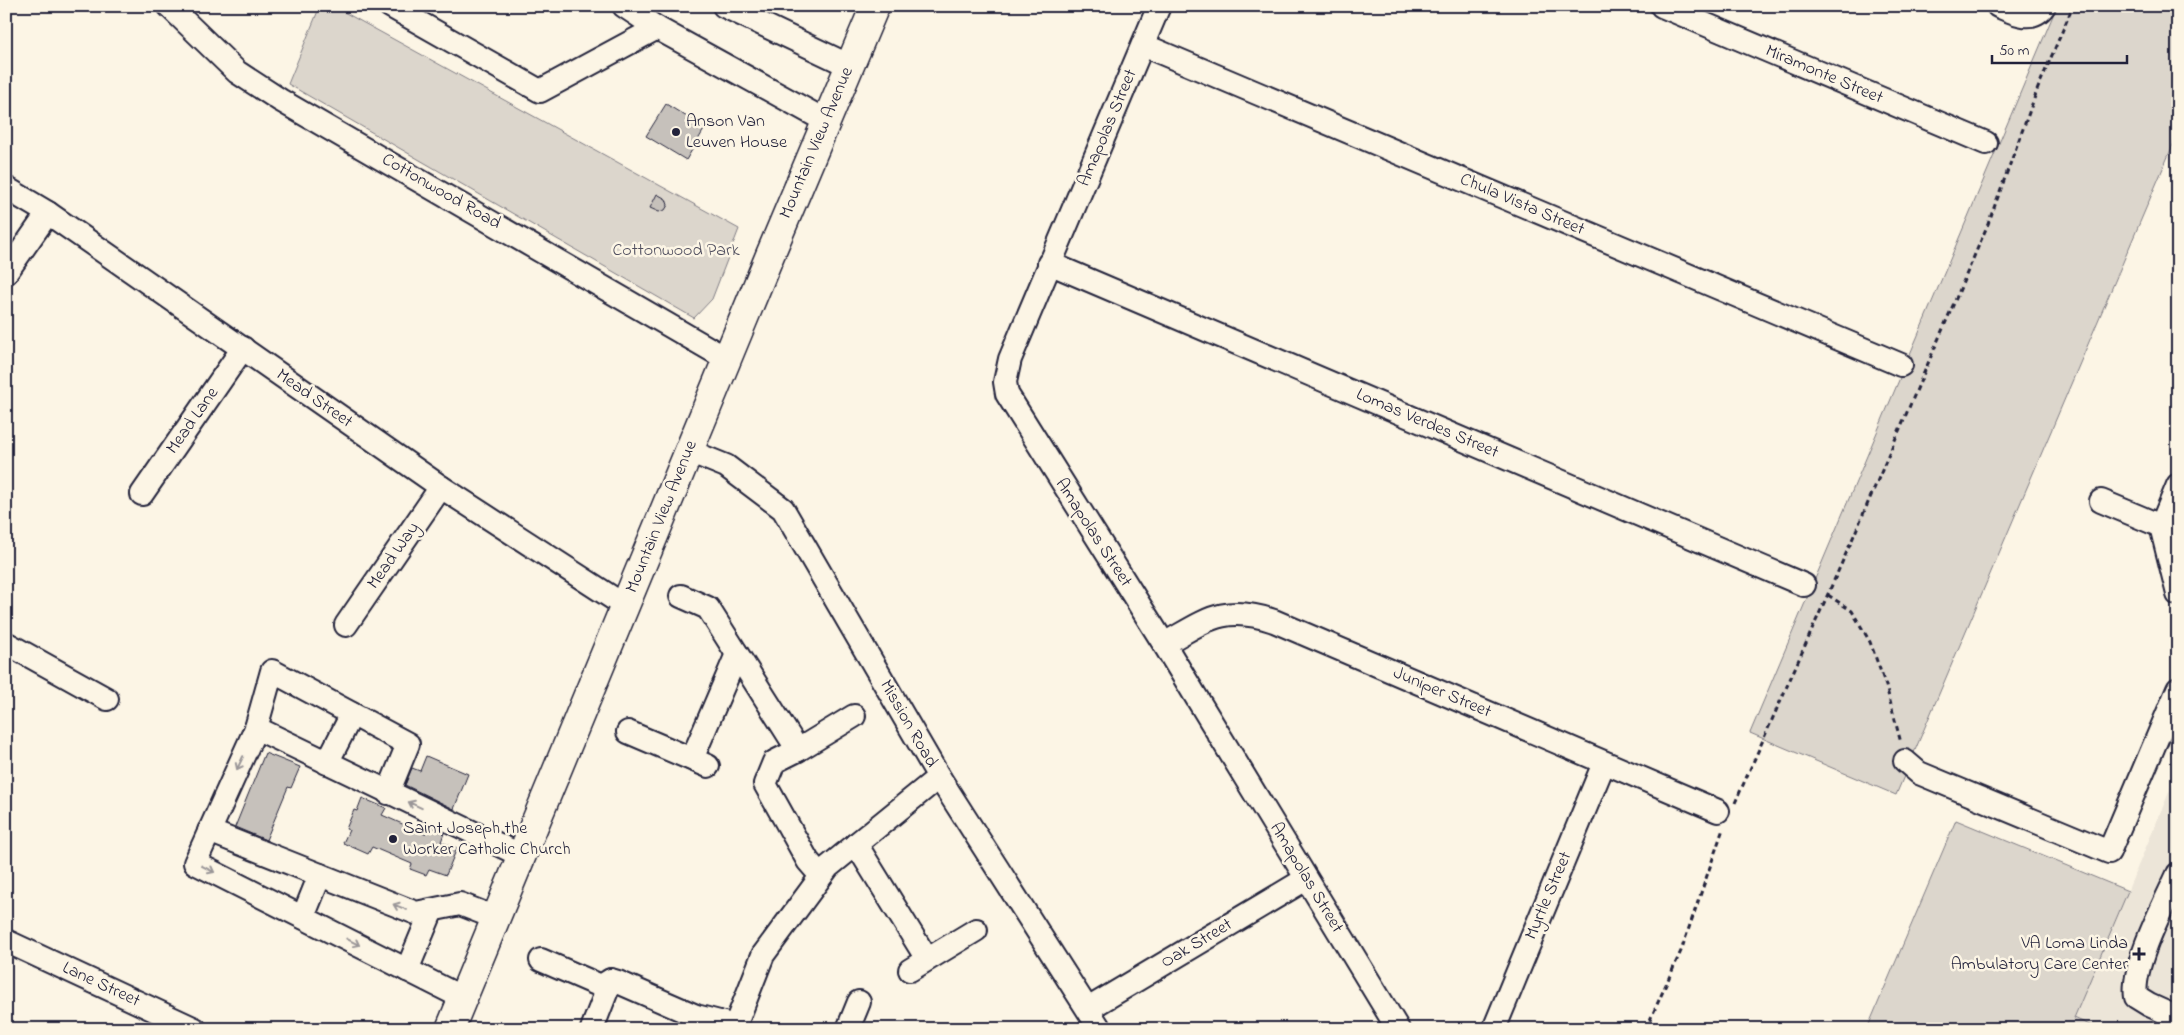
<svg xmlns="http://www.w3.org/2000/svg" width="2184" height="1035" font-family="'Indie Flower',sans-serif">
<style>
.built{fill:#ece5d8}
.green{fill:#dcd6cc;stroke:#7f7c84}
.building{fill:#c6c1bb;stroke:#22223b}
.lines{fill:none;stroke-linecap:round;stroke-linejoin:round}
.minor-casing{stroke:#22223b;stroke-width:26}
.major-casing{stroke:#22223b;stroke-width:31}
.path{stroke:#22223b;stroke-width:3;stroke-dasharray:5 4;stroke-linecap:butt}
.minor{stroke:#fcf5e5;stroke-width:22}
.major{stroke:#fcf5e5;stroke-width:28}
.oneway{stroke:#9a9698}
.poi-dot{fill:#22223b;stroke:#fcf5e5;stroke-width:2}
.labels{text-anchor:middle;dominant-baseline:central;stroke-width:5;stroke-linejoin:round;paint-order:stroke}
.street-label{font-size:18px;fill:#22223b;stroke:#fcf5e5}
.poi-label{font-size:18px;fill:#22223b;stroke:#fcf5e5;text-anchor:start}
.park-label{font-size:18px;fill:#504f5f;stroke:#fcf5e5}
</style>
<rect width="100%" height="100%" fill="#fcf5e5"/>
<filter id="ink" filterUnits="userSpaceOnUse"><feTurbulence type="fractalNoise" baseFrequency=".02" numOctaves="2"/><feDisplacementMap in="SourceGraphic" scale="10" xChannelSelector="R" yChannelSelector="G"/><feConvolveMatrix kernelMatrix="1 2 1 2 8 2 1 2 1" color-interpolation-filters="sRGB"/></filter>
<g filter="url(#ink)">
<path class="built" d="M2178,771V1029H2099L2074,1018Z"/>
<g class="green">
<path d="M320,6H333L739,229L712,299L694,318L288,84Z"/>
<path d="M2057,6H2178V133L1896,795L1750,733Z"/>
<path d="M1956,820L2128,891L2074,1018L2099,1029H1867Z"/>
</g>
<g class="building">
<path d="M666,104L705,128L686,160L646,136Z"/>
<path d="M657,194L666,199L668,205L665,210L659,212L650,208Z"/>
<path d="M265,753L300,767L291,788L288,787L266,840L235,827Z"/>
<path d="M426,756L468,774L454,809L405,785L412,768L420,771Z"/>
<path d="M362,798L386,808L382,815L425,834L429,826L444,833L441,842L457,848L446,875L429,869L426,875L410,869L412,864L372,847L368,854L343,843L349,830L346,829L354,810L357,811Z"/>
</g>
<g class="lines">
<g class="minor-casing">
<g id="minor">
<path d="M169,6L237,72L280,100L727,359"/>
<path d="M390,6L540,91L657,28L826,121"/>
<path d="M624,6L657,28"/>
<path d="M724,6L850,66"/>
<path d="M1159,6L1010,359L1005,382L1007,394L1164,644L1398,1029"/>
<path d="M1662,6L1986,143"/>
<path d="M1998,6C2014,13 2032,23 2044,6"/>
<path d="M1143,45L1901,365"/>
<path d="M6,188L48,213L441,487L625,606"/>
<path d="M1049,263L1804,585"/>
<path d="M6,273L48,213"/>
<path d="M689,451L726,466L783,509L939,777L1100,1029"/>
<path d="M2178,485L2161,526L2178,594"/>
<path d="M142,494L243,348"/>
<path d="M2101,501L2161,526"/>
<path d="M681,596L708,608L798,750L774,762L765,784L808,861L821,876"/>
<path d="M346,625L441,487"/>
<path d="M6,643L107,699"/>
<path d="M1164,644C1207,620 1223,604 1274,621L1718,811"/>
<path d="M256,728L272,671L408,744L388,793"/>
<path d="M628,732L708,766"/>
<path d="M798,750L854,716"/>
<path d="M692,759L737,654"/>
<path d="M1905,761L1919,773L2109,852L2178,689"/>
<path d="M327,763L352,714"/>
<path d="M209,831L416,913L460,904L496,918"/>
<path d="M856,844L927,959"/>
<path d="M2178,874C2164,905 2131,966 2136,997L2149,1005L2178,1018"/>
<path d="M303,917L320,875"/>
<path d="M6,941L195,1029"/>
<path d="M541,960L601,986L611,980L618,982L696,1016L735,1026"/>
<path d="M407,970L432,910"/>
<path d="M910,970L976,930"/>
<path d="M463,998L195,863L256,728L522,856"/>
<path d="M1088,1009L1306,879"/>
<path d="M592,1029L611,980"/>
<path d="M734,1029L763,955L828,867L939,777"/>
<path d="M848,1029L859,1002"/>
<path d="M1494,1029L1604,763"/>
</g>
</g>
<g class="major-casing">
<path id="major" d="M450,1029L770,255L875,6"/>
</g>
<g class="path">
<path d="M1828,595L1852,611L1870,642L1886,686L1901,743"/>
<path d="M1735,803L1852,540L1988,224L2038,88L2073,6"/>
<path d="M1646,1029L1681,951L1723,829"/>
</g>
<use href="#minor" class="minor"/>
<use href="#major" class="major"/>
</g>
<defs><path id="oneway-shaft" d="M-6 0H5M1.5-3L5.5 0L1.5 3" fill="none" stroke-width="1.6" stroke-linecap="round" stroke-linejoin="round" transform="scale(1.25)"/></defs>
<g class="oneway">
<use href="#oneway-shaft" transform="translate(240 763) rotate(115)"/>
<use href="#oneway-shaft" transform="translate(415 805) rotate(-155)"/>
<use href="#oneway-shaft" transform="translate(208 869) rotate(27)"/>
<use href="#oneway-shaft" transform="translate(400 907) rotate(-158)"/>
<use href="#oneway-shaft" transform="translate(353 942) rotate(27)"/>
</g>
</g>
<g class="poi-dot">
<circle cx="676" cy="132" r="5"/>
<circle cx="393" cy="839" r="5"/>
<path d="M2136.5 946.5h5v5h5v5h-5v5h-5v-5h-5v-5h5z"/>
</g>
<g class="labels">
<g class="street-label">
<text transform="translate(1824 75) rotate(23)">Miramonte Street</text>
<text transform="translate(1108 128) rotate(-67)">Amapolas Street</text>
<text transform="translate(817 143) rotate(-67)">Mountain View Avenue</text>
<text transform="translate(441 192) rotate(30)">Cottonwood Road</text>
<text transform="translate(1522 205) rotate(23)">Chula Vista Street</text>
<text transform="translate(314 399) rotate(35)">Mead Street</text>
<text transform="translate(193 421) rotate(-55)">Mead Lane</text>
<text transform="translate(1427 424) rotate(23)">Lomas Verdes Street</text>
<text transform="translate(662 517) rotate(-68)">Mountain View Avenue</text>
<text transform="translate(1093 533) rotate(57)">Amapolas Street</text>
<text transform="translate(394 556) rotate(-55)">Mead Way</text>
<text transform="translate(1442 693) rotate(23)">Juniper Street</text>
<text transform="translate(908 724) rotate(60)">Mission Road</text>
<text transform="translate(1306 878) rotate(59)">Amapolas Street</text>
<text transform="translate(1549 896) rotate(-67)">Myrtle Street</text>
<text transform="translate(1197 944) rotate(-31)">Oak Street</text>
<text transform="translate(101 985) rotate(25)">Lane Street</text>
</g>
<g class="poi-label">
<text x="686" y="122">Anson Van<tspan x="686" dy="21">Leuven House</tspan></text>
<text x="403" y="829">Saint Joseph the<tspan x="403" dy="21">Worker Catholic Church</tspan></text>
<text x="2128" y="944" text-anchor="end">VA Loma Linda<tspan x="2128" dy="21">Ambulatory Care Center</tspan></text>
</g>
<g class="park-label">
<text x="676" y="251">Cottonwood Park</text>
</g>
</g>
<rect width="2184" height="1035" fill="none" stroke="#fcf5e5" stroke-width="25"/>
<rect x="12" y="12" width="2159" height="1010" fill="none" stroke="#22223b" stroke-width="2" filter="url(#ink)"/>
<path d="M1992 55v8h135v-8" fill="none" stroke="#22223b" stroke-width="2.5"/>
<text x="1999" y="55" font-size="15" fill="#22223b" stroke="#fcf5e5" stroke-width="4" paint-order="stroke">50 m</text>
</svg>
